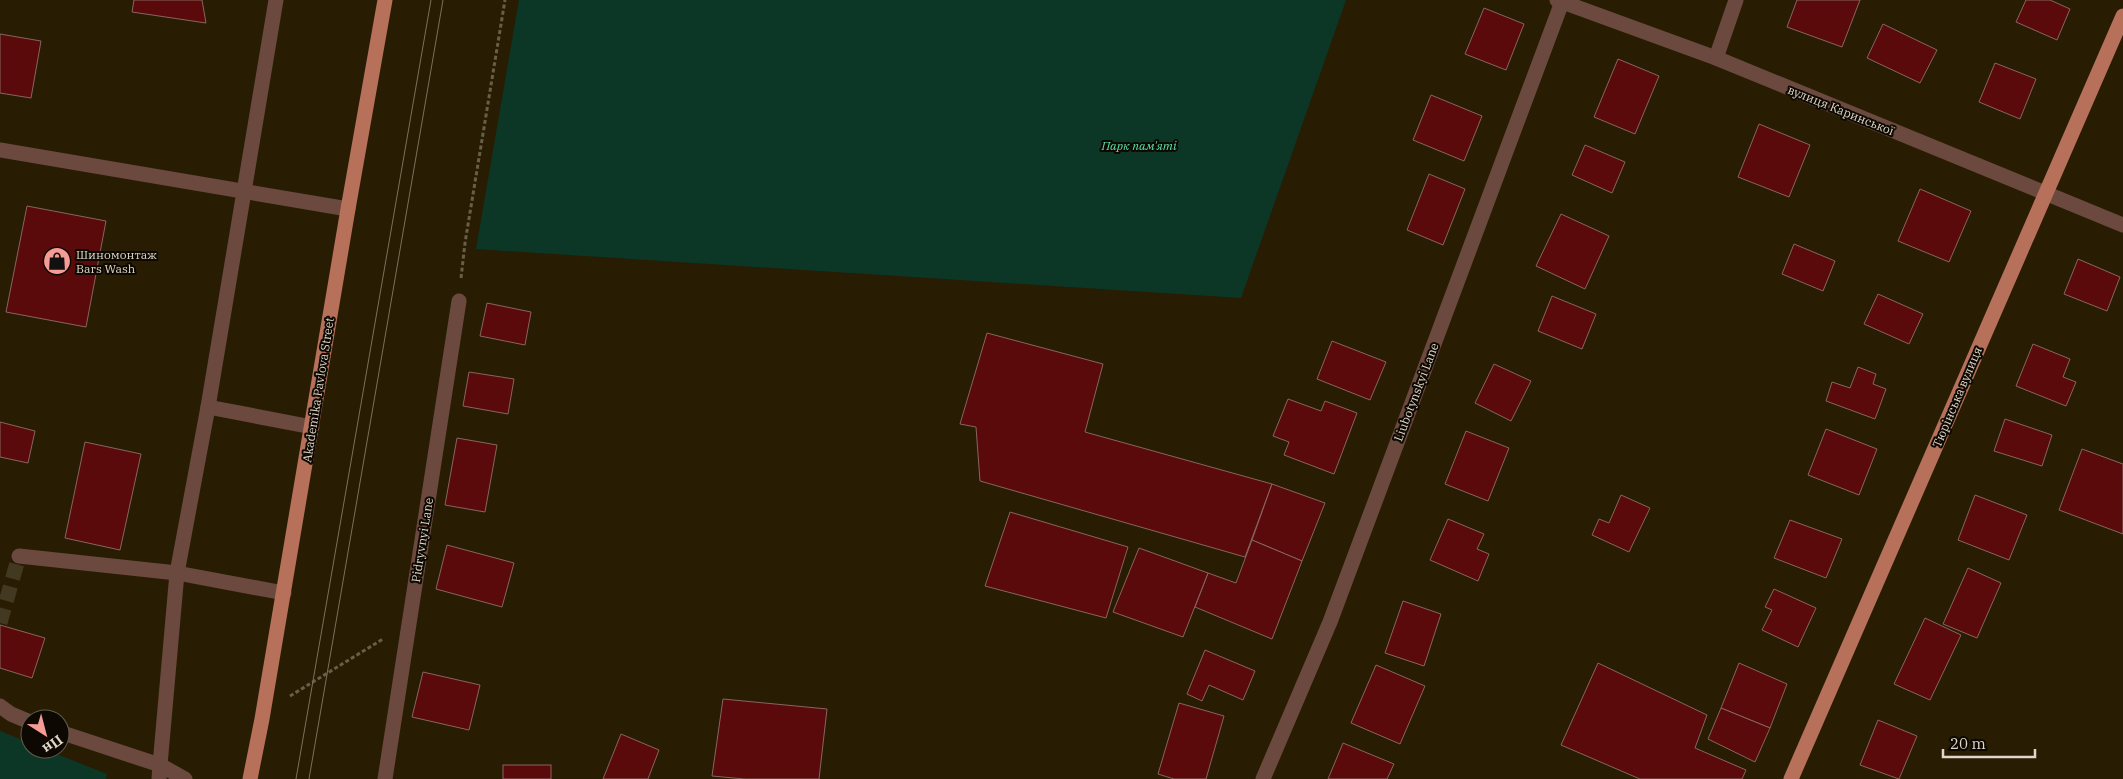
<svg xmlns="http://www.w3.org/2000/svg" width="2123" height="779" font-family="'IBM Plex Serif',serif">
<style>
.green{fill:#0c3726}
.building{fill:#5b0a0b;stroke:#876561}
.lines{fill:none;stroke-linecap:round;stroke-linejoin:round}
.minor-tunnel{stroke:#433921;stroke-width:15;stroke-dasharray:15 8;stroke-linecap:butt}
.path{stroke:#695f49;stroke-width:3;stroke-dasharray:4 2.5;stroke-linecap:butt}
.minor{stroke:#6b493e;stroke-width:15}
.major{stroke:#b7715b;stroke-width:15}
.tram{stroke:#7b715c;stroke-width:1}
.labels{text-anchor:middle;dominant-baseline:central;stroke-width:4;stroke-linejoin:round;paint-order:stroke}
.street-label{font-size:12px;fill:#dfd7c8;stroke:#0d0801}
.park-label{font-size:12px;font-style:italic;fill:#59e1aa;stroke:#0d0801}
.poi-label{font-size:12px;fill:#dfd7c8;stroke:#0d0801;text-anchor:start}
</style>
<rect width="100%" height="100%" fill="#281d03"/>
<g class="green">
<path d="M519,0H1346L1241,298L476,249Z"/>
<path d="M0,731L30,743V749H44L107,774L106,779H0Z"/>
</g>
<g class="building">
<path d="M134,0H202L206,23L132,12Z"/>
<path d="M1797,0H1860L1842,47L1787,27Z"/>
<path d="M2026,0H2050L2070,9L2057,40L2016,22Z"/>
<path d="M1484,8L1524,24L1506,70L1465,54Z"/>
<path d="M1883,24L1937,50L1920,83L1867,58Z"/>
<path d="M0,34L41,41L31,98L0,93Z"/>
<path d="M1618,59L1659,76L1635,134L1594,117Z"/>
<path d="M1995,63L2036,79L2020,119L1979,102Z"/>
<path d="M1431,95L1482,116L1464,161L1413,140Z"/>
<path d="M1759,124L1810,145L1789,197L1738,177Z"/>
<path d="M1585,145L1625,162L1612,193L1572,175Z"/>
<path d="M1429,174L1465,189L1443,245L1407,230Z"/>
<path d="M1920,189L1971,211L1949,262L1898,241Z"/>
<path d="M27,206L106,221L86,327L6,312Z"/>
<path d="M1561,214L1609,236L1585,289L1536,266Z"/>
<path d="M1794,244L1835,261L1823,291L1782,274Z"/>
<path d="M2078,259L2120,277L2107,311L2064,294Z"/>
<path d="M1878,294L1923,314L1909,344L1864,324Z"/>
<path d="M1552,296L1596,314L1582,349L1538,331Z"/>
<path d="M487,303L531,312L525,345L480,336Z"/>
<path d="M987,333L1103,364L1085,432L1272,484L1245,557L980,481L976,427L960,424Z"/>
<path d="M1332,341L1386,362L1370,400L1317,379Z"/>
<path d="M2033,344L2070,359L2063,377L2076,382L2066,406L2016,386Z"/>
<path d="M1494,364L1531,381L1511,421L1475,403Z"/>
<path d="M1858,367L1876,374L1873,384L1886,389L1875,419L1826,401L1832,382L1850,388Z"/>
<path d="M469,372L514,379L508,414L463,406Z"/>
<path d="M1288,399L1321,411L1325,401L1357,413L1334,474L1284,455L1289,442L1273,436Z"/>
<path d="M2005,419L2052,435L2042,466L1994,451Z"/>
<path d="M0,422L35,431L28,463L0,457Z"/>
<path d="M1826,429L1877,449L1859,495L1808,475Z"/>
<path d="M1466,431L1509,448L1488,501L1445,484Z"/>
<path d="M457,438L497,445L485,512L445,505Z"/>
<path d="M85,442L141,454L120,550L65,538Z"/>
<path d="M2082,449L2123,464V534L2059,510Z"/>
<path d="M1272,484L1325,503L1302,561L1252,540Z"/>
<path d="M1621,495L1650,508L1629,552L1592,535L1599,519L1609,523Z"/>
<path d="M1975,495L2027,515L2009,560L1958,540Z"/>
<path d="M1010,512L1128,547L1106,618L985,586Z"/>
<path d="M1448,519L1484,534L1477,549L1489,554L1478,581L1430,560Z"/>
<path d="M1790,520L1842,539L1826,578L1774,558Z"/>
<path d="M1252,540L1302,561L1272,639L1195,607L1208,573L1236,583Z"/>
<path d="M447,545L514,563L502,607L436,589Z"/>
<path d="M1139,548L1208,573L1183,637L1113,612Z"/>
<path d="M1968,568L2001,583L1977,638L1943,624Z"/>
<path d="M1774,589L1816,608L1798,647L1762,630L1772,610L1765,607Z"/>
<path d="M1403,601L1441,614L1424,666L1385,653Z"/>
<path d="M1925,618L1961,635L1930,700L1894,684Z"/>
<path d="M0,625L45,638L32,678L0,668Z"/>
<path d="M1205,650L1255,671L1243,700L1209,685L1202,701L1187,694Z"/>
<path d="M1598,663L1707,715L1695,748L1746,770L1742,779H1640L1561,745Z"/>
<path d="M1739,663L1787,684L1770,728L1721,708Z"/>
<path d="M1376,665L1425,686L1400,744L1351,723Z"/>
<path d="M423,672L480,685L469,730L412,717Z"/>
<path d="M723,699L827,709L819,779H745L712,776Z"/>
<path d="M1179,703L1224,716L1206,779H1174L1158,774Z"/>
<path d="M1721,708L1770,728L1755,762L1708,739Z"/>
<path d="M1878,720L1917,736L1899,779L1860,765Z"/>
<path d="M621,734L659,750L648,779H603Z"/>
<path d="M1343,743L1394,764L1387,779H1328Z"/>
<rect x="503" y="765" width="48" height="14"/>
</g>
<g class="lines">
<path class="minor-tunnel" d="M0,623L19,556"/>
<g class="path">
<path d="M461,278L465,243L505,0"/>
<path d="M290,696L383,639"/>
</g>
<g class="minor">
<path d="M1557,0L1716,58L2123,225"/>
<path d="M1716,58L1736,0"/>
<path d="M0,150L348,209"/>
<path d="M208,407L312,427"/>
<path d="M19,556L177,573L284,593"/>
<path d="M0,706L11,714L30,722"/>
<path d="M60,732L160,765L159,779"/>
<path d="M185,779L160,765L177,573L208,407L276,0"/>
<path d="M385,779L459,301"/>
<path d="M1263,779L1330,622L1562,2"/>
</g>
<g class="major">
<path d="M250,779L262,719L348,209L385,0"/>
<path d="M1791,779L2123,16"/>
</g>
<g class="tram">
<path d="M296,779L431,0"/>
<path d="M309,779L443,0"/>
</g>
</g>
<defs>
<g id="shop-disc" transform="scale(1.4375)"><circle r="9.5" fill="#f59c95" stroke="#0d0801"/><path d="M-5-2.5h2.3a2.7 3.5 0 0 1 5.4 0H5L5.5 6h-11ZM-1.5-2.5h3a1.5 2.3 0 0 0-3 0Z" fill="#111"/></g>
</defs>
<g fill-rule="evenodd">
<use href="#shop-disc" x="57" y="261"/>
</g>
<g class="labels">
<g class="street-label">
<text transform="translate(1841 110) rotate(22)">вулиця Каринської</text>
<text transform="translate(318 390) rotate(-81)">Akademika Pavlova Street</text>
<text transform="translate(1416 392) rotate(-69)">Liubotynskyi Lane</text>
<text transform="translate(1957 397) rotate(-67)">Тюрінська вулиця</text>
<text transform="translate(422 540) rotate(-81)">Pidryvnyi Lane</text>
</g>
<g class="park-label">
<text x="1139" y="145">Парк пам'яті</text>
</g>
<g class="poi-label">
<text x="76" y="254">Шиномонтаж<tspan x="76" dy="14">Bars Wash</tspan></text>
</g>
</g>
<g transform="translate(45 734) rotate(144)"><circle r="24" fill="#0d0801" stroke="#615b51"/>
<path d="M0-4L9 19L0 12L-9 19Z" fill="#f59c95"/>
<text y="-8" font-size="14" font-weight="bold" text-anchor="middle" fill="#dfd7c8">Пн</text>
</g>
<path d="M1943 749v8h92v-8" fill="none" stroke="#dfd7c8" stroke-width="2.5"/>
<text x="1950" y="749" font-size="15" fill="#dfd7c8" stroke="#0d0801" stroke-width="4" paint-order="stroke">20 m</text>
</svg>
